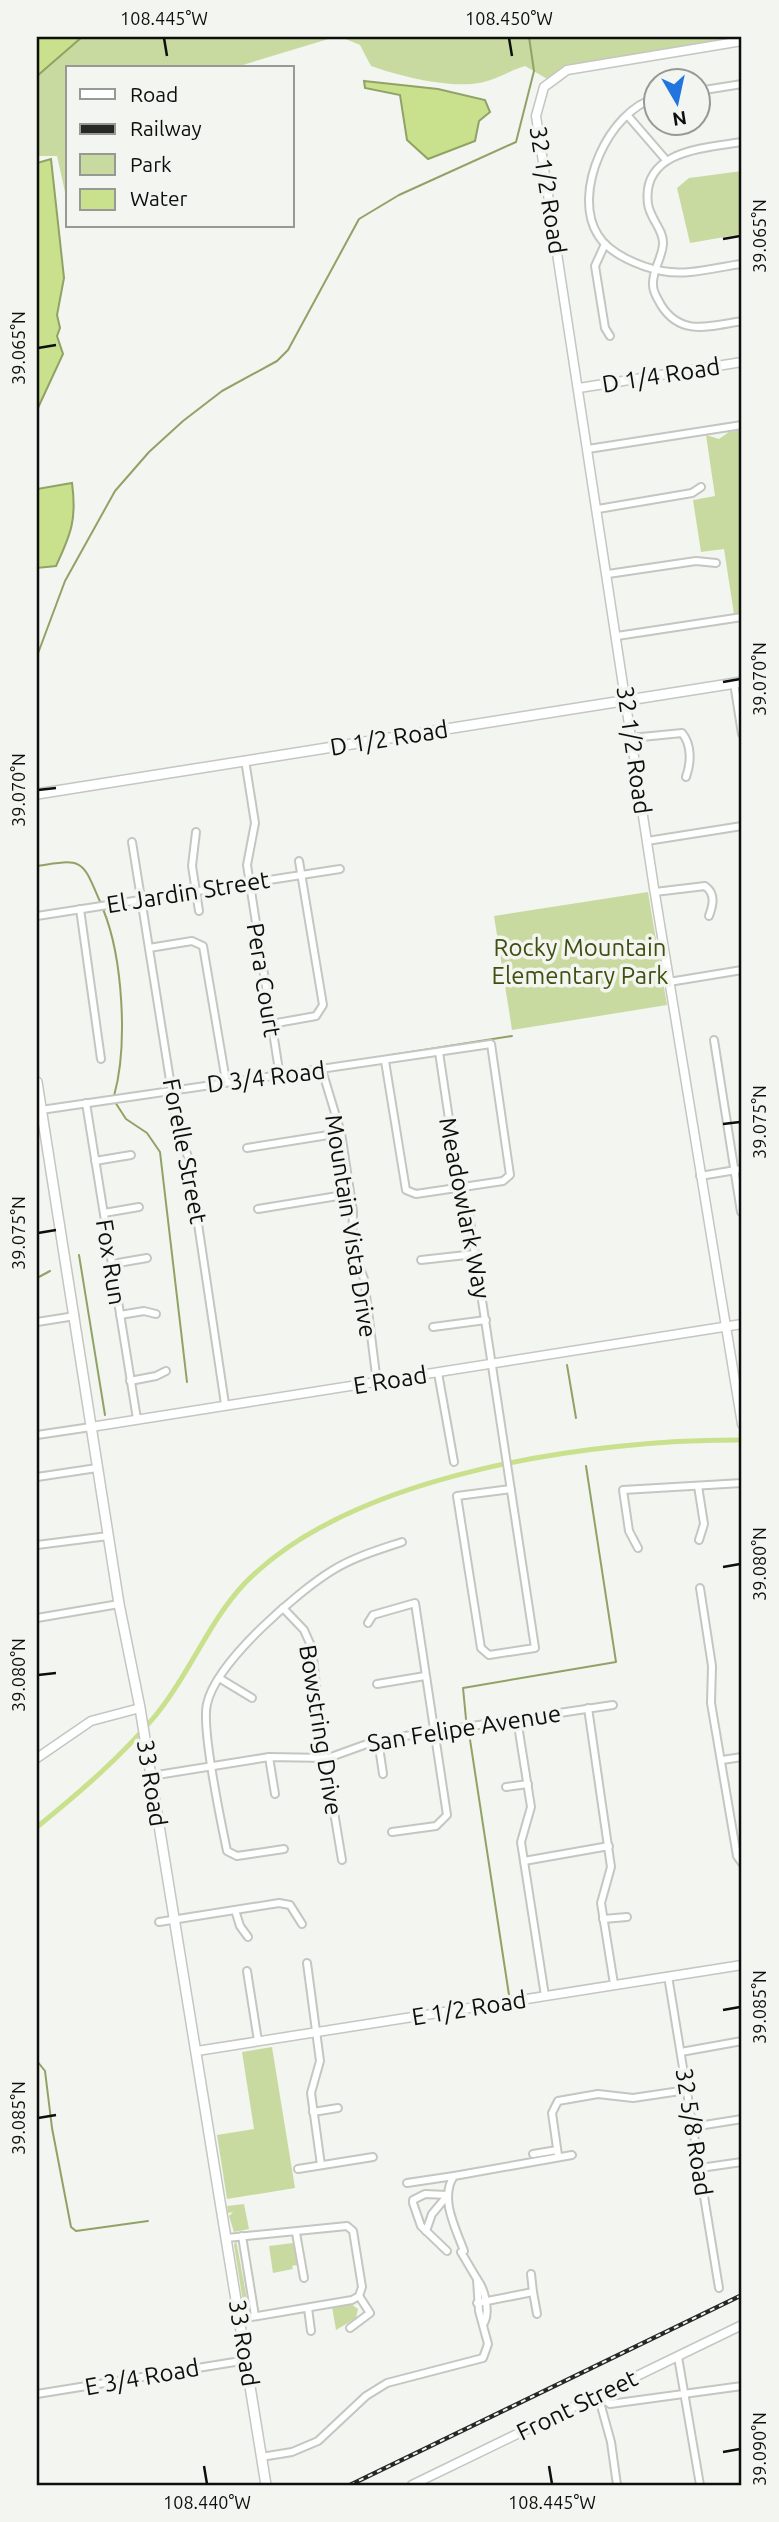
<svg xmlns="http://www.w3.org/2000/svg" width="779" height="2522" font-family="Ubuntu,sans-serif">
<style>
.green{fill:#c9daa1}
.water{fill:#c9e18c;stroke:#91a266;stroke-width:2}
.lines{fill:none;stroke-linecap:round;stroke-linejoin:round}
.stream{stroke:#91a266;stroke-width:2}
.canal{stroke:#c9e18c;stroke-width:5}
.minor-casing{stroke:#c4c6c1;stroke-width:10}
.tertiary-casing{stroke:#c4c6c1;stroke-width:11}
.secondary-casing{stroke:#c4c6c1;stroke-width:12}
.minor{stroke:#fff;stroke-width:6}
.tertiary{stroke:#fff;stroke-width:8}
.secondary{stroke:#fff;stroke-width:9}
.rail-casing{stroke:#272826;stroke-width:4.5}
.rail{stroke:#f3f5f0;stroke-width:2;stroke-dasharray:5;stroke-linecap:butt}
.ticks{fill:none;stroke:#0e0f0d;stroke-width:2.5}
.labels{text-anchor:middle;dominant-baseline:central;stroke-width:7;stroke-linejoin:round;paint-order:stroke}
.street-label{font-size:24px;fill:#0e0f0d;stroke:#f3f5f0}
.park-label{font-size:24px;fill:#404e10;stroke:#f3f5f0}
.neatline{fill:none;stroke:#0e0f0d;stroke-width:2.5}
.ticks-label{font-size:18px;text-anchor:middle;fill:#0e0f0d}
</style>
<rect width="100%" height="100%" fill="#f3f5f0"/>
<g class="green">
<path d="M82,37H335L233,68H68V189L65,192L57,156H37V76Z"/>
<path d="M341,37H730V40L576,68L549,80L525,66C511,70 498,79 484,82C454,90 399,76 371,66L360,45Z"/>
<path d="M742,171V234L690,243L677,188L689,178Z"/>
<path d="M742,430V612L734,614L724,549L701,552L693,500L715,496L706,435L719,439L729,432Z"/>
<path d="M648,892L667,1005L512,1030L494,916Z"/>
<path d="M272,2047L295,2188L227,2199L217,2135L254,2129L242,2052Z"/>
<path d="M244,2204L249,2229L234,2232L229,2216L233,2212L228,2213L227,2206Z"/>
<path d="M236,2240L249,2310L247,2312L244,2308L234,2245Z"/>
<path d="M293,2243L297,2265L292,2266L293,2269L273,2273L269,2246Z"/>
<path d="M351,2304L358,2309L356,2318L336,2330L332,2307Z"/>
</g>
<g class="water">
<path d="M37,37H82L37,76Z"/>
<path d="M364,81L438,89L485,100L490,112L479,121L475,141L428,159L407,140L400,95L365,88Z"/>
<path d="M51,159L64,278L57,315L60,328L57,336L63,354L37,410V163Z"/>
<path d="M72,483C77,519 71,534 56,566L37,568V489Z"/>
</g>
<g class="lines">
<g class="stream">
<path d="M37,656L65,581L115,491L149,452L183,421L222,391L277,361L288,350L359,219L399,195L516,142L534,71L529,37"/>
<path d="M37,866C85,858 82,860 101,904"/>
<path d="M103,909C123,958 128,1046 114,1096"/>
<path d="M392,1055L512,1036"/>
<path d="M115,1102L126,1119L147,1133L160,1152L187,1382"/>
<path d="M79,1255L105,1415"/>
<path d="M37,1278L50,1271"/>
<path d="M567,1365L576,1418"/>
<path d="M466,1719L463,1688L616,1662L586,1466"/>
<path d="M469,1733L509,1995"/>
<path d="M37,2061L45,2071L52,2128L71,2227L76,2231L148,2221"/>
</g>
<path class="canal" d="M37,1827C79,1793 121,1757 156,1715C190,1674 208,1622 245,1583C353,1473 593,1439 742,1440"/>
<g class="minor-casing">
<g id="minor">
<path d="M698,91L742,84"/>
<path d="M656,98C609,110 571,193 598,235C609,254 641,267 662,271C689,276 716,267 742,264"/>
<path d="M628,116L666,160"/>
<path d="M742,142C705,148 641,150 648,204C650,219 664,230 663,244C662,259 652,270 653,285C653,293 658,299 661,305C681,337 710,326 742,321"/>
<path d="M605,244L595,266L605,328L610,336"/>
<path d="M588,449L742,425"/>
<path d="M598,509L692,493L701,487"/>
<path d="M608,574L696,561L716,563"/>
<path d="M617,636L742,617"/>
<path d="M734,683L742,734"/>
<path d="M631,738L682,733C692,745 691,763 686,777"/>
<path d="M245,760L255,823L247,865L280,1077"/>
<path d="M196,832L192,866L199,911"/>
<path d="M647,841L742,826"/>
<path d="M132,842L177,1124L188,1157L225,1404"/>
<path d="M655,892L705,886C716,894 713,905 709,916"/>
<path d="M80,909L101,1059"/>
<path d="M37,916L340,869"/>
<path d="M149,948L192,941L203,946L226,1081"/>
<path d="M669,982L742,970"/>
<path d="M271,1024L316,1016L323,1005L299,861"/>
<path d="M714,1040L741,1212"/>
<path d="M439,1052L459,1186L469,1215L535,1648L489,1655L481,1648L457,1496L511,1489"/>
<path d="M322,1070L341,1133L353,1211L352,1245L364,1279L377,1383"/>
<path d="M86,1103L137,1419"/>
<path d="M41,1110L491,1044L510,1175L503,1181L416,1194L406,1190L385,1061"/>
<path d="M247,1148L341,1133"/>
<path d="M95,1161L131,1155"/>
<path d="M700,1176L742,1169"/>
<path d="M258,1209L350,1194"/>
<path d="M104,1213L139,1207"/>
<path d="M421,1260L475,1254"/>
<path d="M112,1264L147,1258"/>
<path d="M120,1315L144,1311L156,1314"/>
<path d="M37,1322L75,1316"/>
<path d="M433,1327L486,1320"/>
<path d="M438,1373L454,1462"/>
<path d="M130,1381L156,1376L166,1371"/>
<path d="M37,1435L91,1427"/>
<path d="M37,1477L97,1468"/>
<path d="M698,1486L704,1524L699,1540"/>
<path d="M37,1545L108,1536"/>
<path d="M638,1548L629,1531L623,1490L742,1483"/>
<path d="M700,1588L712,1666L711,1703L737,1856L742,1863"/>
<path d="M283,1608L304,1630L312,1648L321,1734L342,1860"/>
<path d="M37,1618L119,1604"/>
<path d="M368,1623L373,1615L415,1603L447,1815L436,1826L392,1832"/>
<path d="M219,1678L252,1698"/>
<path d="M377,1684L425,1676"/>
<path d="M588,1708L611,1867L601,1903L614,1984"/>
<path d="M517,1719L531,1807L521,1842L545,1996"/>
<path d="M378,1740L383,1774"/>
<path d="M269,1757L275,1794"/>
<path d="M722,1760L742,1757"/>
<path d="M151,1776L269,1757L328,1758L378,1740L613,1705"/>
<path d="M506,1787L528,1784"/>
<path d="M284,1849L237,1856L227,1851C221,1822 201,1728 207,1704C216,1662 297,1592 333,1570C354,1557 378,1550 402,1542"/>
<path d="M524,1861L609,1846"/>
<path d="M235,1910L240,1926L248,1937"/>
<path d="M603,1919L627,1917"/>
<path d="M159,1922L279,1903L290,1905L302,1924"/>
<path d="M307,1963L320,2061L311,2093L321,2165"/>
<path d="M247,1971L258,2041"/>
<path d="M668,1976L719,2288"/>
<path d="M681,2052L742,2041"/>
<path d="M313,2112L338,2108"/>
<path d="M692,2127L742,2119"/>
<path d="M533,2154L557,2150"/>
<path d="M558,2155L552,2113L558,2101L598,2094L633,2098L687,2090"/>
<path d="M700,2168L742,2162"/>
<path d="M298,2169L373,2157"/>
<path d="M407,2183L454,2176"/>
<path d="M426,2231L432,2214L448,2195"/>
<path d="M296,2233L304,2278"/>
<path d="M242,2236L255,2316"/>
<path d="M227,2238L347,2226L353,2231L362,2287L359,2296L352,2300L240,2319"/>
<path d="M447,2251L421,2226L413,2203V2200L425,2194L448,2195"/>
<path d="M464,2251C456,2229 439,2198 454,2176L572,2155"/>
<path d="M477,2279C485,2289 490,2312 484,2323"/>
<path d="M533,2292L537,2314"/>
<path d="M477,2303L533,2292L531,2274"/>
<path d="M308,2308L311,2331"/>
<path d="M350,2328L370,2313L359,2296"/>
<path d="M678,2357L700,2485"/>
<path d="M37,2394L247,2360"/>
<path d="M598,2395L610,2404L742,2386"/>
<path d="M598,2395L611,2442L617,2485"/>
<path d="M261,2457L292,2452L318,2441L366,2396L387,2383L483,2358L488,2344L479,2311L477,2279L461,2252"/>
</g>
</g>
<g class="tertiary-casing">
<g id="tertiary">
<path d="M742,41L567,70L544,87L536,116L654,888L742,1424"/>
<path d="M579,388L742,362"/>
<path d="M91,1427L742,1324"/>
<path d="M37,1758L91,1721L140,1708"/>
<path d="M197,2051L742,1965"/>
<path d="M412,2485L742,2325"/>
</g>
</g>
<g class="secondary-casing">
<g id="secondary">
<path d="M37,794L742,682"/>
<path d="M37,1082L119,1604L140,1708L266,2485"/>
</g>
</g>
<use href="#minor" class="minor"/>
<use href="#tertiary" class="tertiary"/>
<use href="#secondary" class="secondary"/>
<g class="rail-casing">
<path id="rail" d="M350,2485L742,2295"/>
</g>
<use href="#rail" class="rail"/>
</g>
<path class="ticks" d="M164,38L167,56M509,38L512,56M723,239L740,236M38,348L56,345M723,682L740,679M38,790L56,788M723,1124L740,1122M38,1233L56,1230M723,1567L740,1564M38,1675L56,1673M723,2010L740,2007M38,2118L56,2115M723,2452L740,2449M204,2466L207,2484M549,2466L552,2484"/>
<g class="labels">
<g class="street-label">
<text transform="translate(548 190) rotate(81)">32 1/2 Road</text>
<text transform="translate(661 375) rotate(-9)">D 1/4 Road</text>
<text transform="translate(389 738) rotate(-9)">D 1/2 Road</text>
<text transform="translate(634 750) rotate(82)">32 1/2 Road</text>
<text transform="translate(188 892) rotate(-9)">El Jardin Street</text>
<text transform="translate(264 980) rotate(81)">Pera Court</text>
<text transform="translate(266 1077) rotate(-7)">D 3/4 Road</text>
<text transform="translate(185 1151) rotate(79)">Forelle Street</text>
<text transform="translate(465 1208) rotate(79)">Meadowlark Way</text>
<text transform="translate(351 1226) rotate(81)">Mountain Vista Drive</text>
<text transform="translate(111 1262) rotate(81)">Fox Run</text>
<text transform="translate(390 1380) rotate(-9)">E Road</text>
<text transform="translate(464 1728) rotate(-9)">San Felipe Avenue</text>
<text transform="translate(321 1730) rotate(81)">Bowstring Drive</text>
<text transform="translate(152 1783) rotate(81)">33 Road</text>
<text transform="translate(469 2008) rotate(-9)">E 1/2 Road</text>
<text transform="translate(694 2132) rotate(81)">32 5/8 Road</text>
<text transform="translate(244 2343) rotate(81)">33 Road</text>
<text transform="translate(142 2377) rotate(-10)">E 3/4 Road</text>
<text transform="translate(577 2405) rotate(-26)">Front Street</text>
</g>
<g class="park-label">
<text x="580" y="947">Rocky Mountain<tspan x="580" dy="28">Elementary Park</tspan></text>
</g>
</g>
<rect width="779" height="2522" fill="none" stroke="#f3f5f0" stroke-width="77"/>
<rect x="66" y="66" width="228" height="161" fill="#f3f5f0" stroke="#979995" stroke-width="2"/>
<rect x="80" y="89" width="35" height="10" fill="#ffffff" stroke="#979995" stroke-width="2"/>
<text x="130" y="102" font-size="21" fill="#0e0f0d">Road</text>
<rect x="80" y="124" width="35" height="10" fill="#272826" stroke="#979995" stroke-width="2"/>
<text x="130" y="136" font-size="21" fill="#0e0f0d">Railway</text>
<rect x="80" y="154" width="35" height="21" fill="#c9daa1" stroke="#979995" stroke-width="2"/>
<text x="130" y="172" font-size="21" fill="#0e0f0d">Park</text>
<rect x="80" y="189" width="35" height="21" fill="#c9e18c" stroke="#979995" stroke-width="2"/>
<text x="130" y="206" font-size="21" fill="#0e0f0d">Water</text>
<g transform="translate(677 102) rotate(171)"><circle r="33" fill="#f3f5f0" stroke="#979995" stroke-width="2"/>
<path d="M0-5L12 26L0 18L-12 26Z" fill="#2274df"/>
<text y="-10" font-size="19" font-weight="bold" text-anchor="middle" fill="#0e0f0d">N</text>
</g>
<rect x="38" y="38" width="702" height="2446" class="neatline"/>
<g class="ticks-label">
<text x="164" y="25">108.445°W</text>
<text x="509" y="25">108.450°W</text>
<text transform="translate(760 236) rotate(-90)" y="6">39.065°N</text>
<text transform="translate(19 348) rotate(-90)" y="6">39.065°N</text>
<text transform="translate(760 679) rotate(-90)" y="6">39.070°N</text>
<text transform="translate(19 790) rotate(-90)" y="6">39.070°N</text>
<text transform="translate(760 1122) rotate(-90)" y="6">39.075°N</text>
<text transform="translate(19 1233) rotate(-90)" y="6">39.075°N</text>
<text transform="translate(760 1564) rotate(-90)" y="6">39.080°N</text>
<text transform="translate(19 1675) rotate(-90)" y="6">39.080°N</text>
<text transform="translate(760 2007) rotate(-90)" y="6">39.085°N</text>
<text transform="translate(19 2118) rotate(-90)" y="6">39.085°N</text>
<text transform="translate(760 2449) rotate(-90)" y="6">39.090°N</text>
<text x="207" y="2509">108.440°W</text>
<text x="552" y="2509">108.445°W</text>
</g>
</svg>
